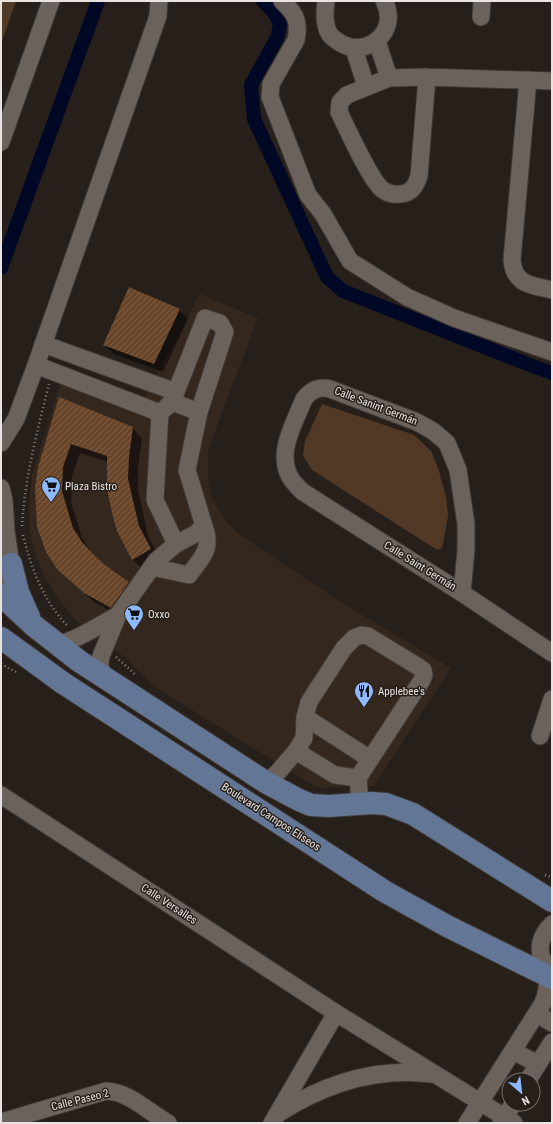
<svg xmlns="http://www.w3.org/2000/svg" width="553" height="1124" viewBox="0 0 553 1124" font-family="'Roboto Condensed',sans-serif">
	<defs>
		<pattern id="building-hatch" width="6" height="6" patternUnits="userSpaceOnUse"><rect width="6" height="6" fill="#694629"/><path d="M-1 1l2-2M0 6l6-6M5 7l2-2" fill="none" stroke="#7e6148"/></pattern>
	</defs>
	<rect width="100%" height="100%" fill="#261f1a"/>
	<!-- built -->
	<polygon fill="#33271e" points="200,294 258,318 214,434 208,453 208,478 212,498 225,520 239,534 349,607 451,668 374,786 317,788 155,687 124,657 75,620 57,597 46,579 36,558 30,534 29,504 32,475 66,366 144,398"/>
	<!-- green -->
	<g fill="#523925">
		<polygon points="1,1 16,1 1,44"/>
		<polygon points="322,404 414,435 431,451 439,471 446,497 448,515 445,533 442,548 437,550 312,470 303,456 305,441"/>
	</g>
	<!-- shadow -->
	<g fill="#0007">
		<polygon points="179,310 188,319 163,372 114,354 104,345"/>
		<polygon points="59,398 132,428 142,438 138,467 138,489 148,536 160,559 142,569 133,560 108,462 80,453 72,476 71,502 82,538 92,553 105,567 129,582 138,592 120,616 94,602 58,569"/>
	</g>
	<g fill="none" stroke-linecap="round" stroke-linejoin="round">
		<!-- canal -->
		<g stroke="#000825" stroke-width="14">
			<polyline points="263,1 276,15 280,25 277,38 251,85 254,119 327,277 343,291 535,367 552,373"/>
			<polyline points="1,268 98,1"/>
		</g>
	</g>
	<!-- building -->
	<g fill="url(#building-hatch)">
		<polygon points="129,287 180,309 154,364 103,345"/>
		<polygon points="59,397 133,427 129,457 128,479 139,526 151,549 132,560 117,531 112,513 107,489 107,456 71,444 63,467 62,491 73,528 82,542 95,556 105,565 129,582 111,608 84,593 57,569 46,552 37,527 35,488 38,467"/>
	</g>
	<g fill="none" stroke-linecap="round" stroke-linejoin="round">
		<!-- minor casing -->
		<g stroke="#3f3935" stroke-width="19">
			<g id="minor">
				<path d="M282 1C295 13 300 21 296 40L271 84 270 97 308 195 323 214 350 261 407 297 454 318 552 352"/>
				<path d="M326 1C325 9 324 17 326 25 327 31 331 37 336 40 364 62 401 32 384 1"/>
				<polyline points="481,17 482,1"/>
				<polyline points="377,41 389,78"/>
				<polyline points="354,49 366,86"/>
				<path d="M427 77 419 176C416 185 412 193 401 194 395 195 389 194 383 190 371 182 347 128 339 112L340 102 347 95 389 78 427 77 552 81"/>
				<path d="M528 80 512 260C514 285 531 285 552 290"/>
				<polyline points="1,142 51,1"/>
				<polyline points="43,344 176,392"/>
				<polyline points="36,365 160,413"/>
				<polyline points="172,402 205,318 220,323 225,332 199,412 187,470 204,526 195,534 176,544"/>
				<polyline points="1,443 16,419 36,365 158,16 159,1"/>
				<polyline points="1,488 4,500 6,531 11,564 1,578"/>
				<path d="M152 567 189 575C202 557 213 549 204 526"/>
				<path d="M462 593 466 550V524L458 470 447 443 433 431 417 422 330 389C319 386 311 390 304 399 295 422 277 451 289 475 292 482 298 487 303 492L462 593 552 653"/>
				<path d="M57 645C79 639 98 626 118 615"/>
				<polyline points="102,675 100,664 101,656 118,615 156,561 176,544 155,500 160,413 172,402 199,412"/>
				<polyline points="305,717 370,759"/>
				<polyline points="540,736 552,699"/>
				<polyline points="296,751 335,775 358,778"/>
				<polyline points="267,783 279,771 296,751 304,738 305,717 309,702 344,648 354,638 361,635 368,636 417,666 423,670 424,675 422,680 358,778 360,803"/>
				<polyline points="1,795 336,1013 514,1123"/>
				<polyline points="537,1014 552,1023"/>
				<polyline points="513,1051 538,1064"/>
				<polyline points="528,1080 552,1042"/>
				<path d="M279 1113C326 1083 377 1067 432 1074"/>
				<path d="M1 1122 106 1091C130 1092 148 1112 168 1123"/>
				<polyline points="272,1123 336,1013"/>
				<path d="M467 1123 543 1003C546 995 548 985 548 976 547 968 543 962 541 955 538 943 544 932 552 924"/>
				<polyline points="501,1123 513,1104"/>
			</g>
		</g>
		<!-- major casing -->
		<g stroke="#3f3935" stroke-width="24">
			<g id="major">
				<polyline points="11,564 18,592 29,617"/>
				<polyline points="1,595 33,625 79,661 267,783 299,800 311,805 329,806 372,803 386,804 413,814 552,901"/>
				<polyline points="1,638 63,683 384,891 447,926 552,978"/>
			</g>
		</g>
		<!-- path -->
		<g stroke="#8d8784" stroke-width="2.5" stroke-dasharray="1 3" stroke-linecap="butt">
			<path d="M22 526C25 477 37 432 49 384"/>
			<path d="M23 535C30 563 39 589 56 612 60 617 63 622 68 626"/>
			<polyline points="116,657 136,675"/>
			<polyline points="1,664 18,673"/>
			<polyline points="545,875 552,877"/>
		</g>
		<!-- minor -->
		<use href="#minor" stroke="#6a625b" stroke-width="17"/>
		<!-- major -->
		<use href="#major" stroke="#647695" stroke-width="22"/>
	</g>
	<!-- icons -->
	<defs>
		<g id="supermarket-pin" transform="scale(1)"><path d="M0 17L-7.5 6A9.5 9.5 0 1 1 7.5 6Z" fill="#8eb9fd" stroke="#261f1a"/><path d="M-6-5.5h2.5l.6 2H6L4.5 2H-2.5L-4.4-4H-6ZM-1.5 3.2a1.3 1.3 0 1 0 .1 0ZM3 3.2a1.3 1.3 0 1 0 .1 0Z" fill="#111"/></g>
		<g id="restaurant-pin" transform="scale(1)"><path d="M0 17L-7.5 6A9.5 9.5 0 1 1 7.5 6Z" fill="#8eb9fd" stroke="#261f1a"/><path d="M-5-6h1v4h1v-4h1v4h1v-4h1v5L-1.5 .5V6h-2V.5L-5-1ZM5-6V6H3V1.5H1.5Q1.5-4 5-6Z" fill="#111"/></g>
	</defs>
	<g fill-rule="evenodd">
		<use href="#supermarket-pin" x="51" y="486"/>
		<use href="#supermarket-pin" x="134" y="614"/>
		<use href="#restaurant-pin" x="364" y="691"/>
	</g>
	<g text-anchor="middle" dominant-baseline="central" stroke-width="3" stroke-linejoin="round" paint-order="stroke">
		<!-- street labels -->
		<g font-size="11" fill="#e9e4e1" stroke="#261f1a">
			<text transform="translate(376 406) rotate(21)">Calle Sanint Germán</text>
			<text transform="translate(420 566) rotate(32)">Calle Saint Germán</text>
			<text transform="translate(271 817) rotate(33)">Boulevard Campos Eliseos</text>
			<text transform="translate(169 904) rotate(33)">Calle Versalles</text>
			<text transform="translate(80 1100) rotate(-14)">Calle Paseo 2</text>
		</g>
		<!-- poi labels -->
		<g font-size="11" fill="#e9e4e1" stroke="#261f1a" text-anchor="start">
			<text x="65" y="486">Plaza Bistro</text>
			<text x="148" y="614">Oxxo</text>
			<text x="378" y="691">Applebee's</text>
		</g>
	</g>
	<!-- border -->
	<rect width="553" height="1124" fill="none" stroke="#e9e4e1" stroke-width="4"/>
	<!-- north arrow -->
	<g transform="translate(521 1092) rotate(152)"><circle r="19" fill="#261f1a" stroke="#746e6a"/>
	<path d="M0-3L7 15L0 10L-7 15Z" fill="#8eb9fd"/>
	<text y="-6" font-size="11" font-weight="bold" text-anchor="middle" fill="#e9e4e1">N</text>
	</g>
</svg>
